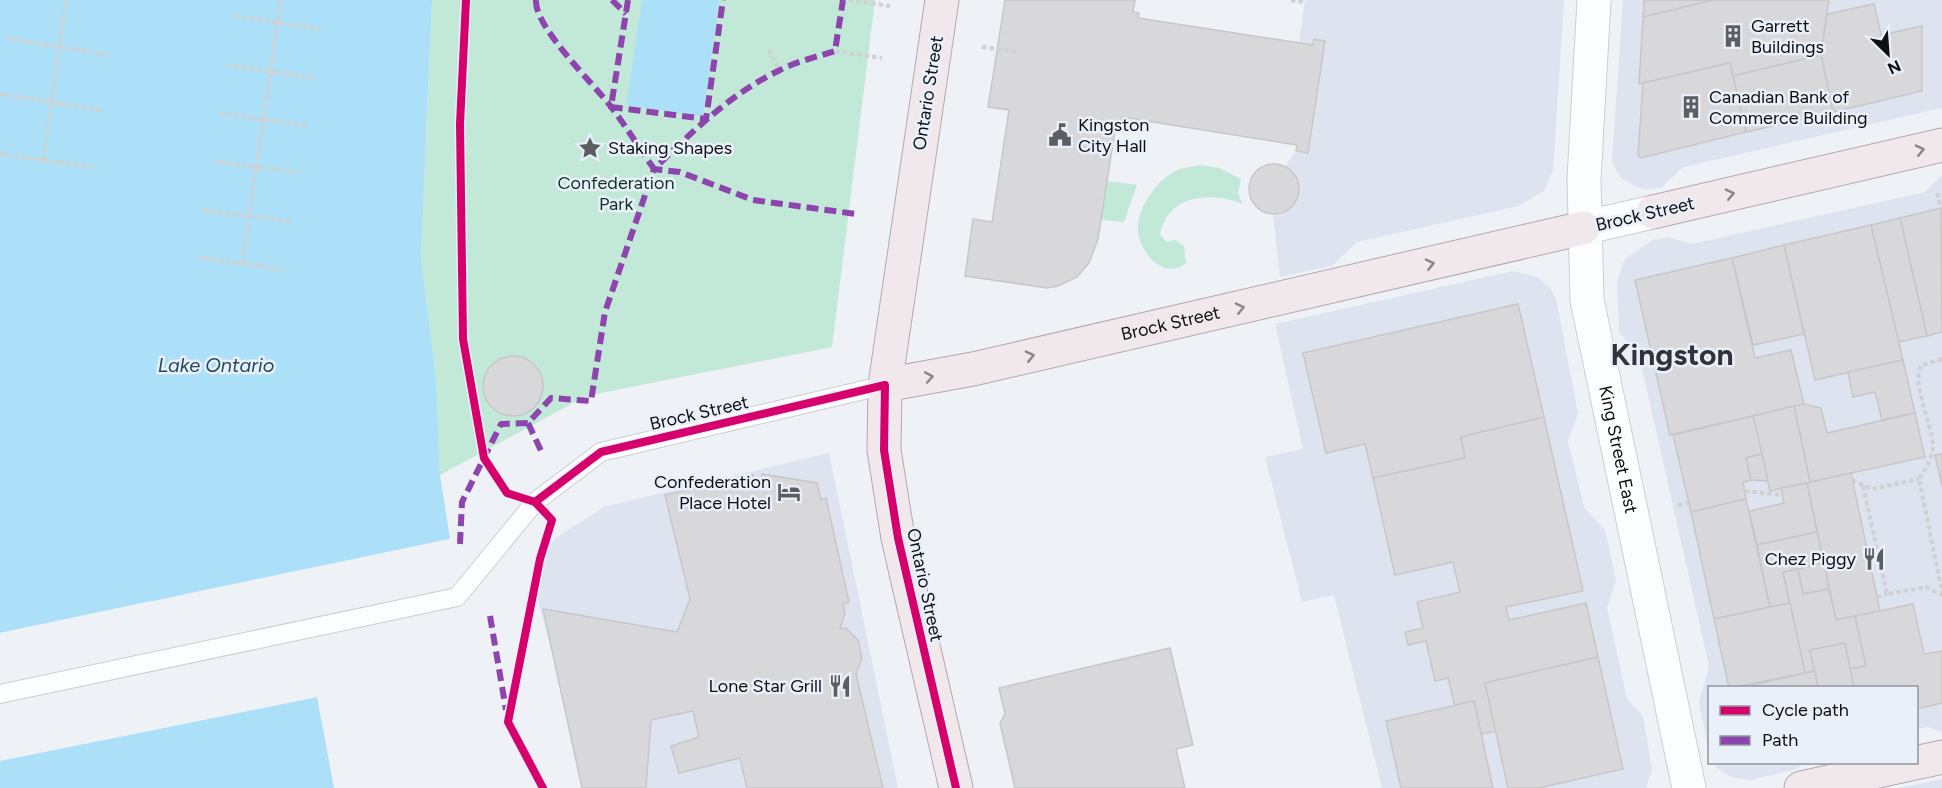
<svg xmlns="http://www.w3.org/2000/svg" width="1942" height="788" viewBox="0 0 1942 788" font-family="Figtree,sans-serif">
	<rect width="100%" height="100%" fill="#eef1f6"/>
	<!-- built -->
	<g fill="#dde3ef">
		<polygon points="1305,0 1564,0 1553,171 1544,191 1518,206 1357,242 1332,266 1280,277 1273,215 1285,212 1294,205 1299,195 1299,183 1295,173 1285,166 1296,151 1308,153 1325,41 1314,39 1313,45 1299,43"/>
		<polygon points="1623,0 1942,0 1942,108 1683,167 1662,187 1649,190 1638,188 1621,178 1612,162"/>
		<polygon points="1942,175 1942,732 1928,727 1917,729 1916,688 1710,688 1709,752 1699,703 1709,666 1639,355 1619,332 1617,283 1624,260 1653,240 1668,237 1692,244 1925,192"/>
		<polygon points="1513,271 1537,277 1551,289 1556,299 1578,413 1568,441 1584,507 1605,530 1616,580 1607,608 1627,699 1643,716 1652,769 1646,788 1382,788 1334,595 1302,602 1265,457 1303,449 1275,324"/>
		<polygon points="829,453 898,788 592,788 573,731 533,582 554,539 604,507"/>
		<polygon points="1714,763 1804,763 1797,769 1750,780 1731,777 1722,772"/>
		<polygon points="1942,779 1942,788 1900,788"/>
	</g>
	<!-- green -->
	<g fill="#c2e8d8">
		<polygon points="432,0 875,0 832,347 586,396 440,475 436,378 421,257"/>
		<path d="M1200 165 1219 168 1241 179 1238 193 1243 204C1212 191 1167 194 1160 235L1167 242 1175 240 1184 246 1186 263C1163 282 1137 250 1138 227 1139 205 1158 179 1177 170 1183 167 1193 167 1200 165Z"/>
		<polygon points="1107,181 1137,185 1124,222 1101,220"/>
	</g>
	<!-- water -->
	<g fill="#ace0f9">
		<polygon points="0,0 432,0 421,257 436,378 440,475 450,539 0,633"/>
		<polygon points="642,0 719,0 703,116 626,105"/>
		<polygon points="317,697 334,788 0,788 0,761"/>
	</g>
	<!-- pier -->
	<g fill="#eef1f6">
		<polygon points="450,539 447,543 187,597 186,594"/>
		<polygon points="151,601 152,604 0,636 0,633"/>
		<polygon points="317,694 317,697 99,741 98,738"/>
	</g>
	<!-- building -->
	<g fill="#d8d7d9" stroke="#c8c7c8" stroke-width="1.5">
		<polygon points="1005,0 1135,0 1133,12 1139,13 1138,18 1313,45 1314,39 1325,41 1308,153 1296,151 1297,145 1122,117 1121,125 1116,124 1098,239 1089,263 1077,277 1058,286 1047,288 965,276 973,219 992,222 1009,110 988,107"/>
		<polygon points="1644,0 1713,0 1643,17"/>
		<polygon points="1713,0 1829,0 1821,55 1733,76 1730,63 1639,84 1643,17"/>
		<polygon points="1874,4 1881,35 1922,26 1922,91 1833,112 1821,55 1827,14"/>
		<polygon points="1821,55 1833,112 1746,132 1733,76"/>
		<polygon points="1730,63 1746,132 1641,158 1638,155 1643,83"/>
		<circle cx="1274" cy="189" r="25"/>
		<polygon points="1941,208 1942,332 1927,336 1900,218"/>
		<polygon points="1900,218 1927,336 1898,342 1871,225"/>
		<polygon points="1871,225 1903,360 1815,380 1784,245"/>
		<polygon points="1784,245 1804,334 1753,345 1732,258"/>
		<polygon points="1732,258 1755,358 1791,350 1804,404 1670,435 1635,280"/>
		<polygon points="1518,304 1544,417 1461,437 1465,458 1373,478 1365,444 1326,453 1303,353"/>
		<circle cx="513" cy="386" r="30"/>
		<polygon points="1903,360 1915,413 1882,420 1875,392 1853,397 1848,372"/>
		<polygon points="1804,404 1821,408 1827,433 1915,413 1925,457 1810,482 1794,406"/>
		<polygon points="1794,406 1810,482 1770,491 1753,416"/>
		<polygon points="1753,416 1762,454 1746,458 1751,480 1743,482 1746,499 1691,512 1673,435"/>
		<polygon points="1544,417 1583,591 1506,607 1509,620 1586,603 1598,657 1485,683 1496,731 1481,734 1474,701 1455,706 1448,678 1435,681 1426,641 1408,645 1405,632 1423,628 1417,602 1460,592 1453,562 1395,575 1373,478 1465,458 1461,437"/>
		<polygon points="1762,454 1768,481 1751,480 1746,458"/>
		<polygon points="1942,454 1942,486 1935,455"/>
		<polygon points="1851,473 1880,611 1836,620 1807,483"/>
		<polygon points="762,474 817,483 821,500 826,498 849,602 843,604 845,613 840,629 846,628 858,640 862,659 856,674 883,788 747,788 740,758 679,773 671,746 699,737 693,711 651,720 646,788 582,788 543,609 677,632 690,599 665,495 753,475 751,484 760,485"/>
		<polygon points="1807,483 1817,532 1757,545 1749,511 1784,503 1781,488"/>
		<polygon points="1746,499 1770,607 1714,619 1691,512"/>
		<polygon points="1817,532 1824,563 1783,572 1790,603 1770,607 1757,545"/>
		<polygon points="1824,563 1829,589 1803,594 1798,569"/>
		<polygon points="1798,569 1803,594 1829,589 1836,620 1855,616 1866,666 1850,669 1845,643 1810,650 1815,671 1805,673 1783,572"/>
		<polygon points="1790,603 1805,673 1729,688 1714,619"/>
		<polygon points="1913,604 1924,654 1942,651 1942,703 1916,709 1916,688 1854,688 1850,669 1866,666 1855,616"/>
		<polygon points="1845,643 1854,688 1818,688 1810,650"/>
		<polygon points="1170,648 1193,745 1176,749 1185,788 1015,788 1000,723 1005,714 999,688"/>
		<polygon points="1598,657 1623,769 1539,788 1508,788 1485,683"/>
		<polygon points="1815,671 1818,688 1740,688 1805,673"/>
		<polygon points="1474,701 1493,788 1401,788 1386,721"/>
	</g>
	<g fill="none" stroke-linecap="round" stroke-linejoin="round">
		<!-- lane casing -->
		<g stroke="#ccced2" stroke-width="20">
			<polyline id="lane" points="0,694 457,597 535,502 601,452 885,385"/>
		</g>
		<!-- secondary casing -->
		<g stroke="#ccced2" stroke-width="35">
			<g id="secondary">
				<path id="s1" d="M1594 0 1584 179 1587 300 1689 788"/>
				<polyline points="1583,228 1653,212"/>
			</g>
		</g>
		<!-- primary casing -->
		<g stroke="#b5a7ae" stroke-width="35">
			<g id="primary">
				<polyline points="942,0 885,385 884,450 898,538 956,788"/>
				<polyline points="1653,212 1942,145"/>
				<path id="s2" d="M885 385 973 369 1583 228"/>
				<polyline points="1801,788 1942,757"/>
			</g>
		</g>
		<!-- path -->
		<g stroke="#cfd1d2" stroke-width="4" stroke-dasharray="4.5 3" stroke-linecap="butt">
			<polyline points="849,0 890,6"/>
			<polyline points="1291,0 1304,2"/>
			<polyline points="235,16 322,29"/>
			<polyline points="7,38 109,55"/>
			<polyline points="982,47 1019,52"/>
			<polyline points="769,50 779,70"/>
			<polyline points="835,51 882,58"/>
			<polyline points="227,65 314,78"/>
			<polyline points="0,94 102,110"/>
			<polyline points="220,113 307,126"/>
			<polyline points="0,154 93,167"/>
			<polyline points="43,161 66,0"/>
			<polyline points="213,161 300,173"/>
			<polyline points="1937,193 1941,208"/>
			<polyline points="204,210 293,222"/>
			<polyline points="197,257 286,270"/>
			<polyline points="242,264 281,0"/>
			<path d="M1942 359 1922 365C1910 379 1932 426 1933 444 1933 458 1926 468 1919 479L1942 592"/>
			<polyline points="1852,480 1872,489 1919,479"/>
			<polyline points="1863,486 1887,594 1926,587 1942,595"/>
			<polyline points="1745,491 1782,495"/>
			<polyline points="1678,505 1688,503"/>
			<polyline points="1877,597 1887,594"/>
			<polyline points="508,722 540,559"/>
		</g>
		<!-- lane -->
		<use href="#lane" stroke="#fcfdfe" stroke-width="18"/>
		<!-- secondary -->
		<use href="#secondary" stroke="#fcfdfe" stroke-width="33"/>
		<!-- primary -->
		<use href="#primary" stroke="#f1e8ec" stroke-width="33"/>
		<!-- quiet -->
		<g stroke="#8e44ad" stroke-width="6" stroke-dasharray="12 6" stroke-linecap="butt">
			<path d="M536 0C534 27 595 85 612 108 627 128 640 149 654 169 692 132 729 95 778 71 795 62 816 57 835 51L843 0"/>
			<polyline points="612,0 626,14"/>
			<polyline points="628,0 611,107 706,119 723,0"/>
			<polyline points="528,423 543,455"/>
			<polyline points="460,544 462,502 501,424 528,423 551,398 591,401 605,312 654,169 680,172 753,200 856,214"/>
			<polyline points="490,616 506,710"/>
		</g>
		<!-- cycleway casing -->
		<g stroke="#eaf0fa" stroke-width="11">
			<g id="cycleway">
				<polyline points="466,0 460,124 463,339 484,458 507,493 535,502 552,520 540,559 508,722 543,788"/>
				<polyline points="535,502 601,452 885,385 884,450 898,538 956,788"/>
			</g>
		</g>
		<!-- cycleway -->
		<use href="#cycleway" stroke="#d6006c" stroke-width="8"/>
	</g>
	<!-- one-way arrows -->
	<defs><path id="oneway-chevron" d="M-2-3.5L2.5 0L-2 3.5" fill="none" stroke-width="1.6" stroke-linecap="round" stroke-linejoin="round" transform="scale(1.5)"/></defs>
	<g stroke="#8a868a">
		<use href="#oneway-chevron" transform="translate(1920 150) rotate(-13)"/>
		<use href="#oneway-chevron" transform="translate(1730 194) rotate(-13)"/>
		<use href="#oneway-chevron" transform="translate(1430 264) rotate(-13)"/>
		<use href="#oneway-chevron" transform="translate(1240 308) rotate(-13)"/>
		<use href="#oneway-chevron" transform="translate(1030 356) rotate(-13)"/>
		<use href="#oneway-chevron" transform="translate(929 377) rotate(-10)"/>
	</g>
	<!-- icons -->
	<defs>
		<g id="building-bare" transform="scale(1.8)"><path d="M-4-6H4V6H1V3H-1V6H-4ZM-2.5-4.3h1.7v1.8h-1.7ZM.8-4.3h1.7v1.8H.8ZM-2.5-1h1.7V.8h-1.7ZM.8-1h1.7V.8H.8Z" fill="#5c5e62" stroke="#eaf0fa" stroke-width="2.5" paint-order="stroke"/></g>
		<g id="civic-bare" transform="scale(1.8)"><path d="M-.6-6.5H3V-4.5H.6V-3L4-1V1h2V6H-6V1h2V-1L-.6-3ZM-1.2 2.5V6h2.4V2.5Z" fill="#5c5e62" stroke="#eaf0fa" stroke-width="2.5" paint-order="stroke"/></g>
		<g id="sight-bare" transform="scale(1.8)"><path d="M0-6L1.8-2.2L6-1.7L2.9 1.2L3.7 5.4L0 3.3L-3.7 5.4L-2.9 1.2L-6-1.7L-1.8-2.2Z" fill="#5c5e62" stroke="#eaf0fa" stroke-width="2.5" paint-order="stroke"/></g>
		<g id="hotel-bare" transform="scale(1.8)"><path d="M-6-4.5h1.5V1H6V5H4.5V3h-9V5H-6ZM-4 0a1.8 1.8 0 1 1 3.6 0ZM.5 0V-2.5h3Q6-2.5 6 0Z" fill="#5c5e62" stroke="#eaf0fa" stroke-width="2.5" paint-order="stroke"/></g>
		<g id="restaurant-bare" transform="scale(1.8)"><path d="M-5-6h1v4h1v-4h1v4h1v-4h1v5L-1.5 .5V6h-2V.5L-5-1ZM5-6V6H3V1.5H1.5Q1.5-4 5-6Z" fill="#5c5e62" stroke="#eaf0fa" stroke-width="2.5" paint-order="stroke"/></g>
	</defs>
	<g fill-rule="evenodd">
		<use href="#building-bare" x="1733" y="36"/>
		<use href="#building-bare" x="1691" y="107"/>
		<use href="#civic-bare" x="1060" y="135"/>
		<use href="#sight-bare" x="590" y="148"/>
		<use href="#hotel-bare" x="789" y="492"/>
		<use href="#restaurant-bare" x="1874" y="559"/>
		<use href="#restaurant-bare" x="840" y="686"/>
	</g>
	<g text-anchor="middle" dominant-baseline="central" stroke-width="5" stroke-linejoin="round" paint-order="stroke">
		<!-- poi labels -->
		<g font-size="18" fill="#0d0f12" stroke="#eaf0fa" text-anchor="start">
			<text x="1751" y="26">Garrett<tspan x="1751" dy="21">Buildings</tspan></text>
			<text x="1709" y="97">Canadian Bank of<tspan x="1709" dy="21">Commerce Building</tspan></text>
			<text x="1078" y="125">Kingston<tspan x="1078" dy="21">City Hall</tspan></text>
			<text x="608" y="148">Staking Shapes</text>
			<text x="771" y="482" text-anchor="end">Confederation<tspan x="771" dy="21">Place Hotel</tspan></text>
			<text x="1856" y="559" text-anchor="end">Chez Piggy</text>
			<text x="822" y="686" text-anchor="end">Lone Star Grill</text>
		</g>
		<!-- street labels -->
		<g font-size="18" fill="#0d0f12" stroke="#eaf0fa">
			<text transform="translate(928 93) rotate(-81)">Ontario Street</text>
			<text transform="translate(1645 214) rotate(-13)">Brock Street</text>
			<text stroke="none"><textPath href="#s2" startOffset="292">Brock Street</textPath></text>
			<text transform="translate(699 413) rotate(-13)">Brock Street</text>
			<text stroke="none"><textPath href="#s1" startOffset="453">King Street East</textPath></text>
			<text transform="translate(925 585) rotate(78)">Ontario Street</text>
		</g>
		<!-- park labels -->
		<g font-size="18" fill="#0a3323" stroke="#eaf0fa">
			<text x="616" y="183">Confederation<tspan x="616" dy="21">Park</tspan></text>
		</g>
		<!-- water labels -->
		<g font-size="20" font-style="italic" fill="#224b5d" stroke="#eaf0fa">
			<text x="216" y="365">Lake Ontario</text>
		</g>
		<!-- town labels -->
		<g font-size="30" font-weight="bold" fill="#2f333b" stroke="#eaf0fa">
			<text x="1672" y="354">Kingston</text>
		</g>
	</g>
	<!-- legend -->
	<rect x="1708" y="686" width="210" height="78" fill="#eaf0fa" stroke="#92969d" stroke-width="1.5"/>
	<rect x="1720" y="706" width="30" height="9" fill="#d6006c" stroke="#92969d" stroke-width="1.5"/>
	<text x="1762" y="716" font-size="18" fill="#0d0f12">Cycle path</text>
	<rect x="1720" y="736" width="30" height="9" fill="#8e44ad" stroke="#92969d" stroke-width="1.5"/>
	<text x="1762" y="746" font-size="18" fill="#0d0f12">Path</text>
	<!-- north arrow -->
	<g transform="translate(1888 54) rotate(155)" stroke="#eaf0fa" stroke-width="4.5" paint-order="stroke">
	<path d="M0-4.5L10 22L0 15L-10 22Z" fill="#0d0f12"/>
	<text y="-9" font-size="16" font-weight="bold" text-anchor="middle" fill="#0d0f12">N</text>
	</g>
</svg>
